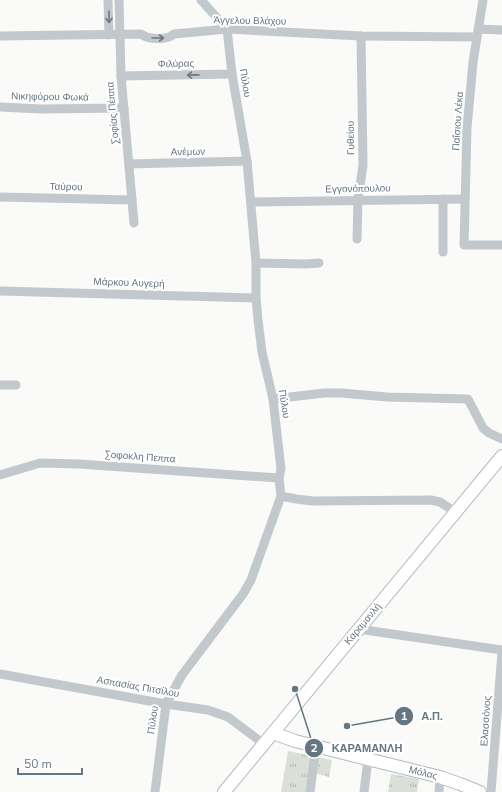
<svg xmlns="http://www.w3.org/2000/svg" width="502" height="792" viewBox="0 0 502 792" font-family="'Nunito Sans',sans-serif">
	<defs>
		<pattern id="grass-tufts" width="24" height="20" patternUnits="userSpaceOnUse"><rect width="24" height="20" fill="#dadfd7"/><path d="M3 7l-1-3M5 7V3M7 7l1-3M15 17l-1-3M17 17v-4M19 17l1-3" fill="none" stroke="#b4b9b4"/></pattern>
	</defs>
	<rect width="100%" height="100%" fill="#fafaf8"/>
	<!-- grass -->
	<g fill="url(#grass-tufts)">
		<polygon points="288,751 312,756 307,792 281,792"/>
		<polygon points="317,757 332,760 329,777 315,773"/>
		<polygon points="391,774 419,779 417,792 388,792"/>
	</g>
	<g fill="none" stroke-linecap="round" stroke-linejoin="round">
		<!-- secondary casing -->
		<g stroke="#b3babf" stroke-width="14">
			<g id="secondary">
				<polyline points="273,733 295,741 440,777 460,784 480,792"/>
				<polyline points="224,792 502,456"/>
			</g>
		</g>
		<!-- street -->
		<g stroke="#c3c8cc" stroke-width="9">
			<polyline points="108,0 109,35"/>
			<polyline points="119,0 121,76 134,223"/>
			<polyline points="483,0 473,62 467,128 464,245 502,245"/>
			<polyline points="478,29 502,30"/>
			<path d="M0 36 141 34C148 40 168 40 174 34L227 29 361 36 477 37"/>
			<polyline points="121,76 232,74"/>
			<polyline points="0,107 42,109 124,108"/>
			<polyline points="129,164 247,161"/>
			<polyline points="0,197 132,200"/>
			<polyline points="251,202 465,199"/>
			<polyline points="357,239 358,200 363,165 361,36"/>
			<polyline points="443,252 443,199"/>
			<polyline points="256,263 306,264 319,263"/>
			<polyline points="0,291 256,298"/>
			<polyline points="0,385 16,385"/>
			<polyline points="273,399 324,393 341,393 387,397 468,399 483,428 489,433 502,439"/>
			<polyline points="0,475 40,463 79,464 279,478"/>
			<polyline points="281,496 296,499 313,501 431,500 440,502 455,512"/>
			<polyline points="358,629 502,650"/>
			<polyline points="0,674 166,704 208,710 228,717 264,744"/>
			<polyline points="155,792 166,704 182,675 243,594 251,580 281,496 279,478 281,469 273,399 262,352 258,320 256,298 256,263 247,161 232,74 227,29 201,0"/>
			<polyline points="310,792 316,746"/>
			<polyline points="364,792 368,759"/>
			<polyline points="439,792 440,777"/>
			<polyline points="491,792 502,652"/>
		</g>
		<!-- secondary -->
		<use href="#secondary" stroke="#fff" stroke-width="12"/>
	</g>
	<!-- one-way arrows -->
	<defs><path id="oneway-shaft" d="M-6 0H5M1.5-3L5.5 0L1.5 3" fill="none" stroke-width="1.6" stroke-linecap="round" stroke-linejoin="round"/></defs>
	<g stroke="#6a7a87">
		<use href="#oneway-shaft" transform="translate(109 17) rotate(89)"/>
		<use href="#oneway-shaft" transform="translate(158 38)"/>
		<use href="#oneway-shaft" transform="translate(193 75) rotate(179)"/>
	</g>
	<g text-anchor="middle" dominant-baseline="central" stroke-width="4" stroke-linejoin="round" paint-order="stroke">
		<!-- street labels -->
		<g font-size="10" fill="#657683" stroke="#fff">
			<text transform="translate(250 21) rotate(1)">Άγγελου Βλάχου</text>
			<text transform="translate(176 64) rotate(-1)">Φιλύρας</text>
			<text transform="translate(245 83) rotate(81)">Πύλου</text>
			<text transform="translate(50 97) rotate(1)">Νικηφόρου Φωκά</text>
			<text transform="translate(113 113) rotate(-95)">Σοφίας Πέππα</text>
			<text transform="translate(458 121) rotate(-86)">Παΐσιου Λέκα</text>
			<text transform="translate(351 138) rotate(-91)">Γυθείου</text>
			<text transform="translate(188 152) rotate(-1)">Ανέμων</text>
			<text transform="translate(66 187) rotate(1)">Ταύρου</text>
			<text transform="translate(358 189) rotate(-1)">Εγγονόπουλου</text>
			<text transform="translate(129 283) rotate(2)">Μάρκου Αυγερή</text>
			<text transform="translate(284 404) rotate(81)">Πύλου</text>
			<text transform="translate(140 457) rotate(4)">Σοφοκλη Πεππα</text>
			<text transform="translate(363 624) rotate(-50)">Καραμανλή</text>
			<text transform="translate(138 687) rotate(10)">Ασπασίας Πιτσίλου</text>
			<text transform="translate(153 720) rotate(-82)">Πύλου</text>
			<text transform="translate(486 721) rotate(-86)">Ελασσόνος</text>
			<text transform="translate(423 773) rotate(14)">Μόλας</text>
		</g>
	</g>
	<!-- callouts -->
	<path fill="none" stroke="#657683" stroke-width="1.5" d="M347 726L404 716M295 689L314 748"/>
	<g fill="#657683" stroke="#fff" stroke-width="1.5">
		<circle cx="347" cy="726" r="4"/>
		<circle cx="295" cy="689" r="4"/>
		<circle cx="404" cy="716" r="10"/>
		<circle cx="314" cy="748" r="10"/>
	</g>
	<g font-size="12" text-anchor="middle" font-weight="bold" fill="#fff">
		<text x="404" y="720">1</text>
		<text x="314" y="752">2</text>
	</g>
	<g font-size="11" text-anchor="middle" font-weight="bold" fill="#657683" stroke="#fff" stroke-width="4" stroke-linejoin="round" paint-order="stroke">
		<text x="432" y="720">Α.Π.</text>
		<text x="367" y="752">ΚΑΡΑΜΑΝΛΗ</text>
	</g>
	<!-- scale -->
	<path d="M18 768v6h64v-6" fill="none" stroke="#657683" stroke-width="2"/>
	<text x="24" y="768" font-size="12" fill="#657683" stroke="#ffffff" stroke-width="3" paint-order="stroke">50 m</text>
</svg>
